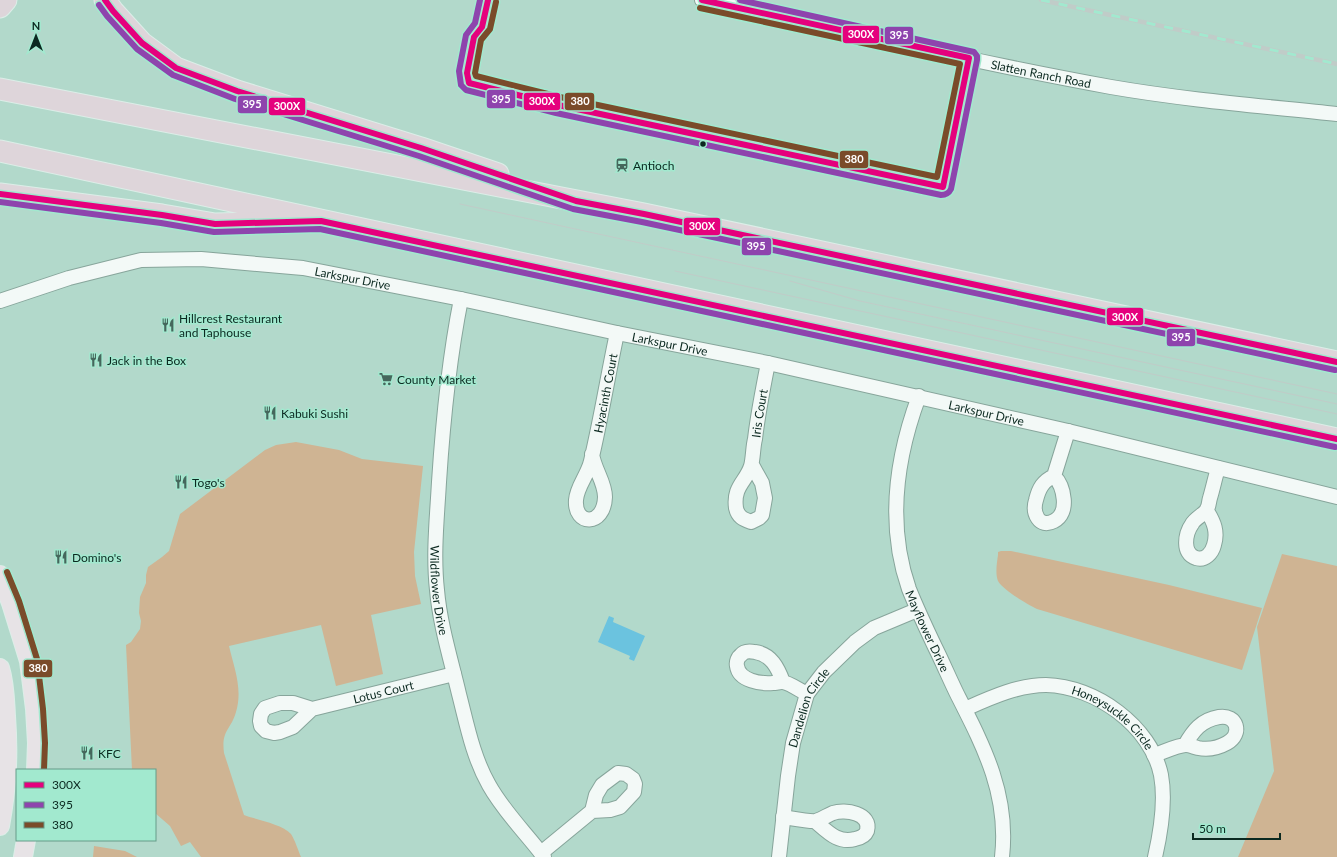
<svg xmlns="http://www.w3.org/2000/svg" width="1337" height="857" viewBox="0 0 1337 857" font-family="Lato,sans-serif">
	<rect width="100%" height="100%" fill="#b2d9cb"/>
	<!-- green -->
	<g fill="#cfb493">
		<path d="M296 442 339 450 362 459 423 466 414 552 415 576 421 604 371 615 383 674 336 686 321 625 229 646C234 668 243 689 236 712 231 730 221 730 224 753L244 815C257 820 282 824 291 834 295 840 298 850 301 857H201L190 842 181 846 170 826 155 813V770H132L126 645 131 642 140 629 141 621 139 613 140 597 146 583V575L148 567 162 557 169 551 180 514 265 450 276 445Z"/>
		<path d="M1001 551H1011L1169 585 1262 608 1242 670 1037 609C1027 604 1003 590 998 581 995 574 997 562 998 555V552Z"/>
		<polygon points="1282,554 1337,566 1337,857 1238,857 1274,771 1257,627"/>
		<polygon points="94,846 125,851 137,857 93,857"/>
	</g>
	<!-- water -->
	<polygon fill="#6bc3df" points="609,616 614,618 613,622 645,636 634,661 629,659 630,656 598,642"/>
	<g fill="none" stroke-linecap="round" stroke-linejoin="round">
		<!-- minor casing -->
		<g stroke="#87a59b" stroke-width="16">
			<g id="minor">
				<path id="s1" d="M702 0C838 30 974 62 1111 87 1186 100 1262 106 1337 114"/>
				<path id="s2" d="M461 299C449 359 443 420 439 482 437 518 433 554 437 590 440 625 451 660 459 694 467 725 473 757 489 785 504 812 526 833 544 857"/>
				<path id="s3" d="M0 301 69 278 141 260 201 259 303 268 461 299 617 333 768 363 1068 431 1337 497"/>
				<path id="s4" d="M919 396C896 458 887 526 909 589 917 609 926 628 935 647 943 663 950 680 958 696 985 749 1009 796 1002 857"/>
				<path id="s5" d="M592 454C594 469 605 482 605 497 604 527 574 526 576 500 577 486 588 475 591 461 601 419 608 375 617 333"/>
				<path id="s6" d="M752 465 762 483 765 498 762 515 759 518 751 522C743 519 738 517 736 508 733 486 746 482 751 466 753 460 753 446 755 439 758 413 763 388 768 363"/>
				<path d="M1054 476C1064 486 1070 513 1054 521 1039 529 1032 513 1036 500 1039 488 1043 481 1054 476L1068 431"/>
				<path d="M1207 511C1214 522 1218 532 1214 545 1212 553 1205 561 1196 558 1182 554 1185 534 1192 524 1195 518 1205 514 1207 509 1209 506 1209 501 1210 498 1213 488 1215 478 1218 468"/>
				<path d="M783 682C778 668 771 654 755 652 750 651 744 651 741 655 738 657 736 662 737 666 739 681 761 684 773 683 776 683 779 682 782 682 788 682 801 691 807 694"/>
				<path id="s7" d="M312 709 293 703H280L265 708 261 714 260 721 261 726 266 731 274 733 280 732 293 727 312 709 454 674"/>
				<path id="s8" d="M965 709C990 698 1018 685 1046 685 1095 686 1151 726 1161 775 1166 802 1161 831 1155 857"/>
				<path d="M1154 755C1161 753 1178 745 1186 745 1189 745 1194 747 1198 748 1208 750 1218 748 1227 743 1243 734 1237 714 1219 717 1201 720 1193 731 1185 745"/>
				<path d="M783 817C790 818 810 822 816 821 822 819 828 815 833 813 845 809 872 813 867 831 865 836 860 838 855 839 838 844 827 831 815 821"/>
				<polyline points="541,853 592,811 596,795 602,785 618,773 626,774 633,779 635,784 634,792 620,807 610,810 592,811"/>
				<path id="s9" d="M779 857 788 776 793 743 807 694 824 672 855 642 874 628 917 610"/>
			</g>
		</g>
		<!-- major casing -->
		<g stroke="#dceee8" stroke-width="20">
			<g id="major">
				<polyline points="0,575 11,603 29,661 35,709 37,743 36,770"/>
				<path d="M0 668C5 684 5 699 6 716 9 756 7 787 0 826"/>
				<polyline points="23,857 26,840"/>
			</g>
		</g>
		<!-- highway casing -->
		<g stroke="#dceee8" stroke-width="23">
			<g id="highway">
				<polyline points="105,0 113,11 142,43 176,68 237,91 421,148 498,174"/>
				<polyline points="0,7 6,0"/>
				<polyline points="0,89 644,214 1337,362"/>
				<polyline points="0,151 1337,439"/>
				<polyline points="0,194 162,215 215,224 289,222"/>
			</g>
		</g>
		<!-- minor -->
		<use href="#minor" stroke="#f3f9f7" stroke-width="14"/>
		<!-- major -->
		<use href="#major" stroke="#e7e3e6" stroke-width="18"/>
		<!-- highway -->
		<use href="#highway" stroke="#ded5da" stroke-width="21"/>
		<!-- tram -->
		<g stroke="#c0ccc8" stroke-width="1">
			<polyline points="460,204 1337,394"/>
			<polyline points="675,271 1337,414"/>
			<polyline points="790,281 860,301 1337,404"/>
		</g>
		<!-- rail casing -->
		<g stroke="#c0ccc8" stroke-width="4.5">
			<polyline id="rail" points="1041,0 1337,64"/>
		</g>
		<!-- rail -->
		<use href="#rail" stroke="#a2e9cf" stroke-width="3" stroke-dasharray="9" stroke-linecap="butt"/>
		<!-- bus-1 casing -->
		<g stroke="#a2e9cf" stroke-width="9">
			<g id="bus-1">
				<polyline points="105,0 113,11 142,43 176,68 237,91 421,148 576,201 644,214 1337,362"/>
				<polyline points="488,0 482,27 474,37 467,73 469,83 558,105 943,187 969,58 702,0"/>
				<polyline points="0,194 162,215 215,224 321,221 1337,439"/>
			</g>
		</g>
		<!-- bus-2 casing -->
		<g stroke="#a2e9cf" stroke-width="9">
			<g id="bus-2">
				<path d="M480 0 475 23 466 35 459 71 461 85 466 90 556 113 941 195C946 195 949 193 951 189L977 60V56L974 52 740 0"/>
				<polyline points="99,5 107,16 137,49 173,75 235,99 419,156 573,209 642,222 1335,370"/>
				<polyline points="0,202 161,223 214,232 320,229 1335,447"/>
			</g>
		</g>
		<!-- bus-3 casing -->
		<g stroke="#a2e9cf" stroke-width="9">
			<g id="bus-3">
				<polyline points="496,2 490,29 481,40 475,73 476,76 560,97 937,177 960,64 700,8"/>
				<polyline points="7,572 19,601 37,659 43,709 45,743 44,770"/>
			</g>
		</g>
		<!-- bus-1 -->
		<use href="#bus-1" stroke="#e5007d" stroke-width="6"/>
		<!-- bus-2 -->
		<use href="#bus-2" stroke="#8e44ad" stroke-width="6"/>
		<!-- bus-3 -->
		<use href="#bus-3" stroke="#7a4b2a" stroke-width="6"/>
	</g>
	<!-- icons -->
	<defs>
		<g id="station-bare" transform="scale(1.08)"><path d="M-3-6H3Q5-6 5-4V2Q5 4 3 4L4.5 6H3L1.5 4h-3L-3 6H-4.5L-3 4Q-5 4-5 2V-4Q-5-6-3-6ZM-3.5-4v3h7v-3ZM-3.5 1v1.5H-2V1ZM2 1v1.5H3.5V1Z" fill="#45675c" stroke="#a2e9cf" stroke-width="2.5" paint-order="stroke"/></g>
		<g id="restaurant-bare" transform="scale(1.08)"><path d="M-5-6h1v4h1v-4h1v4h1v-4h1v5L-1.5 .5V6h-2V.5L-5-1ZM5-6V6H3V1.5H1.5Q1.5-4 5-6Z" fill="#45675c" stroke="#a2e9cf" stroke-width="2.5" paint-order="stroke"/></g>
		<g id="supermarket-bare" transform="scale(1.08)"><path d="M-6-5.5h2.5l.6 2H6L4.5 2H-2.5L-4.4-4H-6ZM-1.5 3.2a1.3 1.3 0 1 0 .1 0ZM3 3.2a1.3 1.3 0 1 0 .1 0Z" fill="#45675c" stroke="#a2e9cf" stroke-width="2.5" paint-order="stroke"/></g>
	</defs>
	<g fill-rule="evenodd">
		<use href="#station-bare" x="622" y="165"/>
		<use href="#restaurant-bare" x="168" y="325"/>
		<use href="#restaurant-bare" x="96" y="360"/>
		<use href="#supermarket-bare" x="386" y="379"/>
		<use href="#restaurant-bare" x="270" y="413"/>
		<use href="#restaurant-bare" x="181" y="482"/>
		<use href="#restaurant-bare" x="61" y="557"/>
		<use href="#restaurant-bare" x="87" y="753"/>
	</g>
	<!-- markers -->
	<circle fill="#0b2920" stroke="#a2e9cf" stroke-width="1.5" cx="703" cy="144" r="3.5"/>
	<g text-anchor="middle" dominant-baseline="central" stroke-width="3" stroke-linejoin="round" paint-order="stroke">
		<!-- street labels -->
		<g font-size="12" fill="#0b2920" stroke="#a2e9cf">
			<text stroke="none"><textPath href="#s1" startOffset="347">Slatten Ranch Road</textPath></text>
			<text stroke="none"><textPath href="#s3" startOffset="360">Larkspur Drive</textPath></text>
			<text stroke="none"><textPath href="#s3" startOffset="684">Larkspur Drive</textPath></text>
			<text stroke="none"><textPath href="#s5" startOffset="213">Hyacinth Court</textPath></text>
			<text stroke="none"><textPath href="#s3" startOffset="1008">Larkspur Drive</textPath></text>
			<text stroke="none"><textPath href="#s6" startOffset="187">Iris Court</textPath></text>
			<text stroke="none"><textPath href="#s2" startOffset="293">Wildflower Drive</textPath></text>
			<text stroke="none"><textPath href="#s4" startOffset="243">Mayflower Drive</textPath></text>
			<text stroke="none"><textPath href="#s7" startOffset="203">Lotus Court</textPath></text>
			<text stroke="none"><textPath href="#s9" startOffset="154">Dandelion Circle</textPath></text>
			<text stroke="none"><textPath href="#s8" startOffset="162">Honeysuckle Circle</textPath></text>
		</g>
		<!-- poi labels -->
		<g font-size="12" fill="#0b2920" stroke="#a2e9cf" text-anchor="start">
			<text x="633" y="165">Antioch</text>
			<text x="179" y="318">Hillcrest Restaurant<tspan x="179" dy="14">and Taphouse</tspan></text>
			<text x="107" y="360">Jack in the Box</text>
			<text x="397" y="379">County Market</text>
			<text x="281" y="413">Kabuki Sushi</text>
			<text x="192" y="482">Togo's</text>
			<text x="72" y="557">Domino's</text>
			<text x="98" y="753">KFC</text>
		</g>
	</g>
	<g stroke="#a2e9cf" stroke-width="1.5">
		<rect x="842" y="25" width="38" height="19" rx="4" fill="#e5007d"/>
		<rect x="884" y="26" width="30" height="19" rx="4" fill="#8e44ad"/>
		<rect x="486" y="89" width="30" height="20" rx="4" fill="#8e44ad"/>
		<rect x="523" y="92" width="38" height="19" rx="4" fill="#e5007d"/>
		<rect x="564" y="92" width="31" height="19" rx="4" fill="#7a4b2a"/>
		<rect x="237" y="95" width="31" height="19" rx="4" fill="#8e44ad"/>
		<rect x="268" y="97" width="38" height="19" rx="4" fill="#e5007d"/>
		<rect x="839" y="150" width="30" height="19" rx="4" fill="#7a4b2a"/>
		<rect x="683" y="217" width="38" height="19" rx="4" fill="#e5007d"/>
		<rect x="741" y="237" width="31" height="19" rx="4" fill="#8e44ad"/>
		<rect x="1106" y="307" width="38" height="19" rx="4" fill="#e5007d"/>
		<rect x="1166" y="328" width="30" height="19" rx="4" fill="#8e44ad"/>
		<rect x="23" y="659" width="30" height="19" rx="4" fill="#7a4b2a"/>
	</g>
	<g font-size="11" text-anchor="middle" font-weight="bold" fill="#fff">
		<text x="861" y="38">300X</text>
		<text x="899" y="39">395</text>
		<text x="501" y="103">395</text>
		<text x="542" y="105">300X</text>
		<text x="580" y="105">380</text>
		<text x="252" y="108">395</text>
		<text x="287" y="110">300X</text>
		<text x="854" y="163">380</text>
		<text x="702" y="230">300X</text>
		<text x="756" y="250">395</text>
		<text x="1125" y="321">300X</text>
		<text x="1181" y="341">395</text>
		<text x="38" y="672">380</text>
	</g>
	<!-- legend -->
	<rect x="16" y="769" width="140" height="72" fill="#a2e9cf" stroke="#669c89"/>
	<rect x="24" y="782" width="20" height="6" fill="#e5007d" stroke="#669c89"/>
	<text x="52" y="789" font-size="12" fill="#0b2920">300X</text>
	<rect x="24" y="802" width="20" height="6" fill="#8e44ad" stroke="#669c89"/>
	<text x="52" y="809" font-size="12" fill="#0b2920">395</text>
	<rect x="24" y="822" width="20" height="6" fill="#7a4b2a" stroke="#669c89"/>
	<text x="52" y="829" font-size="12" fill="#0b2920">380</text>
	<!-- north arrow -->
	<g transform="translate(36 36)" stroke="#a2e9cf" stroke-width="3" paint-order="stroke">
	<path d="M0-3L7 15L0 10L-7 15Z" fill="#0b2920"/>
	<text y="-6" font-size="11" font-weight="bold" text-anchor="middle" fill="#0b2920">N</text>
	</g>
	<!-- scale -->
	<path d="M1193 833v6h87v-6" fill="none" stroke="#0b2920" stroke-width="2"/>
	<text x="1199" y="833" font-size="12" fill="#0b2920" stroke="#a2e9cf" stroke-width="3" paint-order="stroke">50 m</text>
</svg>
